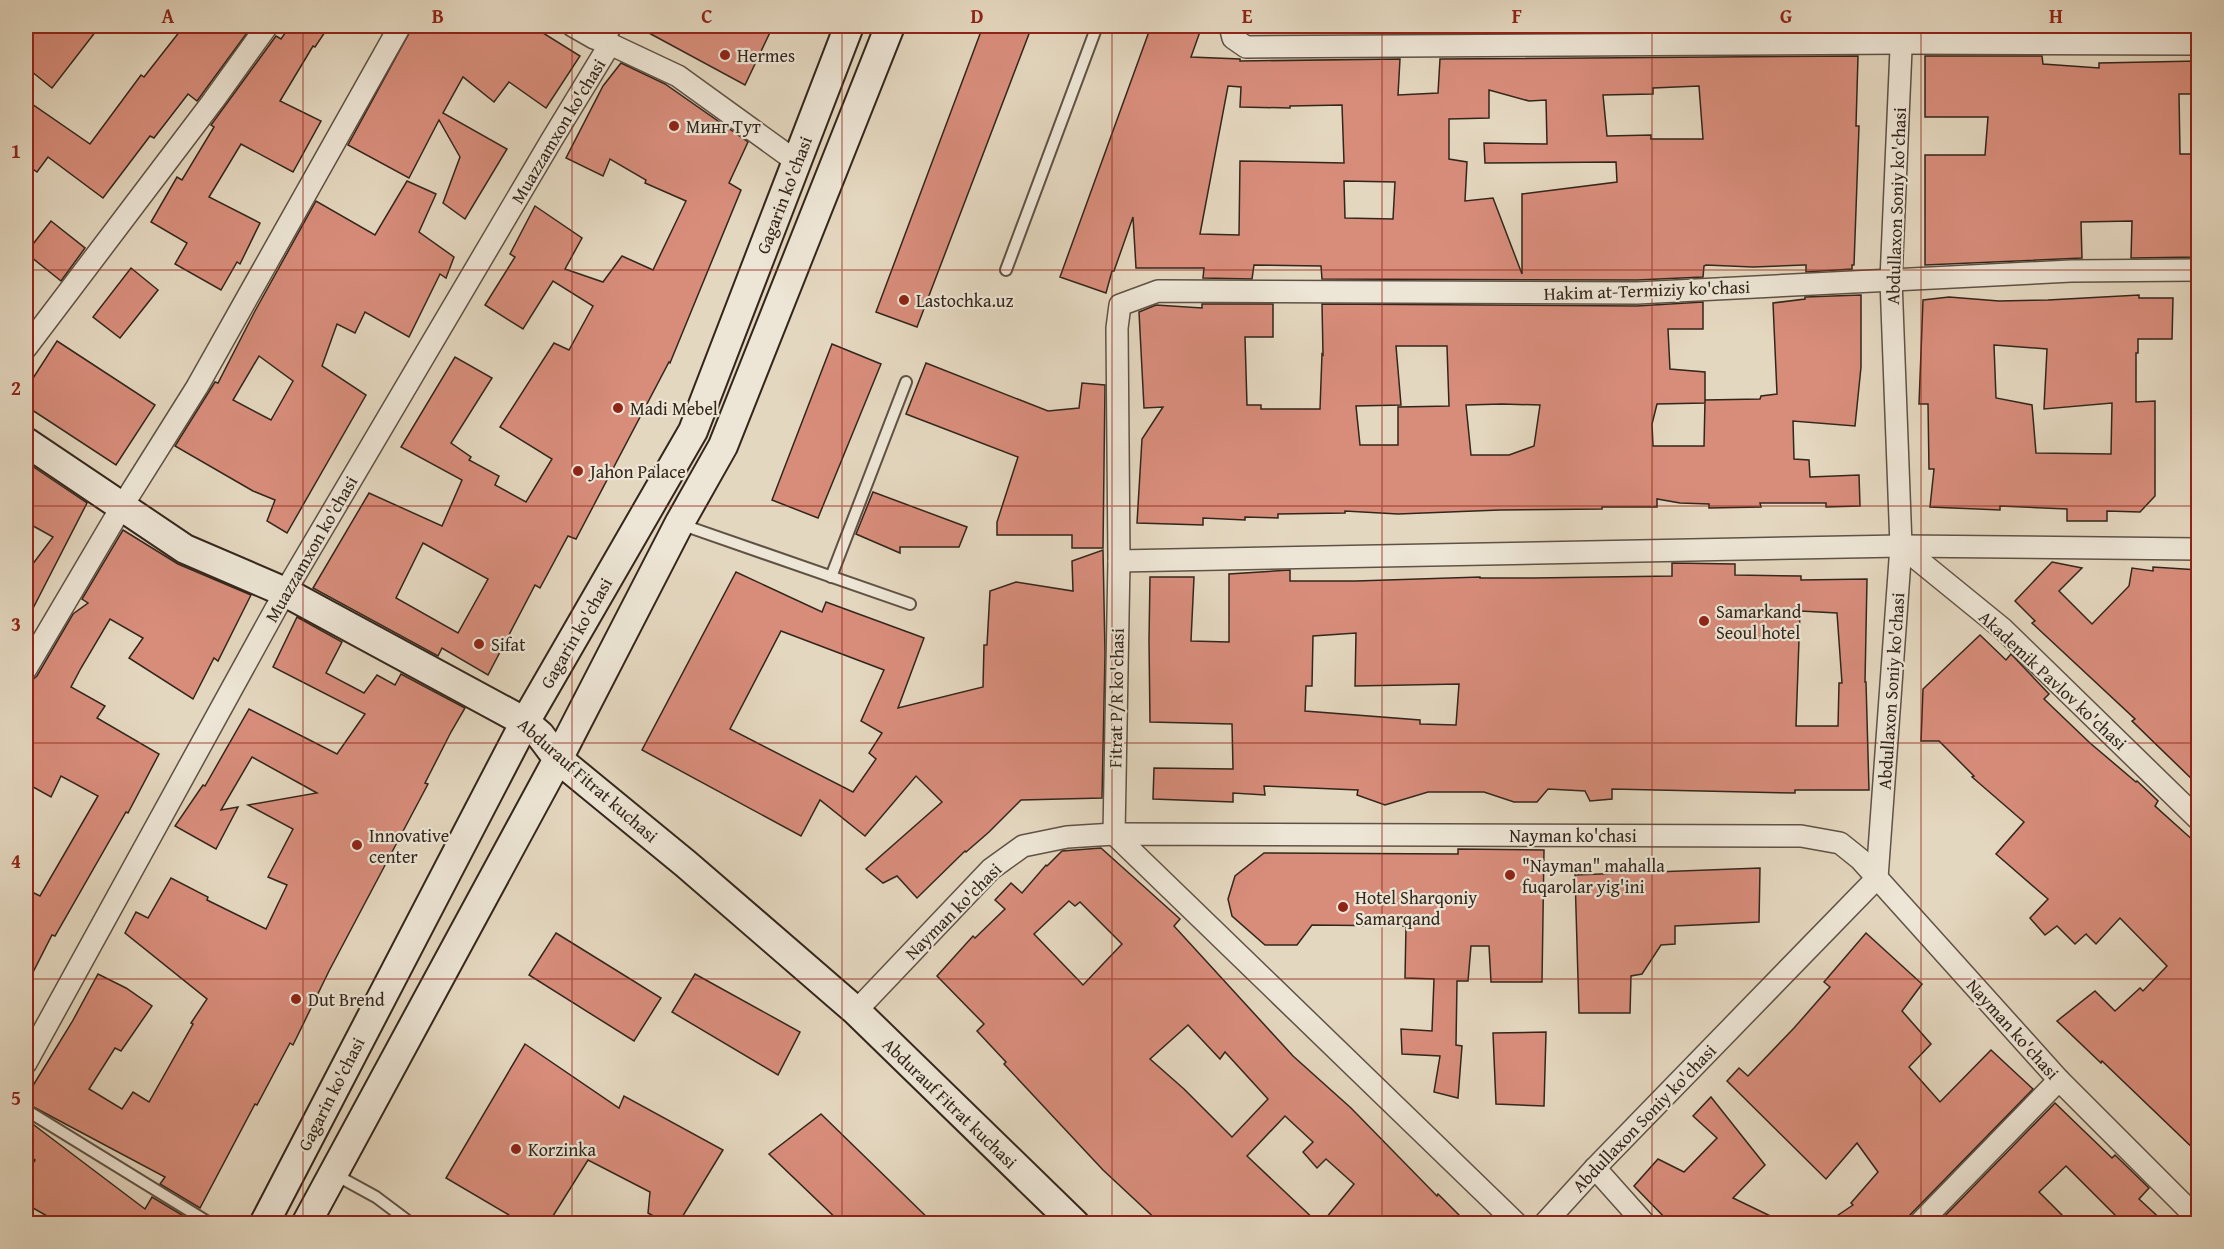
<svg xmlns="http://www.w3.org/2000/svg" width="2224" height="1249" viewBox="0 0 2224 1249" font-family="'Gentium Book Plus',serif">
	<rect width="100%" height="100%" fill="#e4d7bf"/>
	<filter id="stains"><feTurbulence type="fractalNoise" baseFrequency=".00333" numOctaves="4"/><feColorMatrix values="0 0 0 0 .2 0 0 0 0 .09 0 0 0 0 .02 0 0 0 .5 -.17"/></filter>
	<radialGradient id="worn" r=".72"><stop offset=".6" stop-color="#630" stop-opacity="0"/><stop offset="1" stop-color="#630" stop-opacity=".3"/></radialGradient>
	<!-- building -->
	<g fill="#d88d7b" stroke="#33261c" stroke-width="1.5" fill-rule="evenodd">
		<polygon points="26,26 100,26 52,88 26,67"/>
		<polygon points="184,26 252,26 197,101 188,94 154,138 150,136 103,198 48,157 37,172 26,164 26,100 90,144 141,75 144,77"/>
		<polygon points="290,26 329,26 315,47 313,46 280,101 321,121 293,172 241,144 209,197 260,223 240,264 237,262 221,290 175,264 187,243 151,222 177,177 182,180 214,127 211,125 276,36 281,39"/>
		<polygon points="413,26 532,26 580,56 546,108 509,82 494,102 463,77 443,113 507,149 465,219 443,203 460,157 439,120 409,178 348,145"/>
		<polygon points="636,26 773,26 745,85"/>
		<polygon points="983,26 1032,26 917,327 876,312"/>
		<path d="M1151 26H1202L1191 57 1240 59V61L1400 59 1398 95 1438 93 1440 59 1858 56 1856 126H1859L1854 265H1852V269L1806 272V265H1804L1753 267 1706 265 1704 266 1703 277 1637 280 1322 279 1321 266 1254 265 1252 279 1203 278 1204 268H1136L1133 217 1114 271H1112L1106 293 1060 277ZM1228 86 1241 87 1240 107 1290 108V106L1342 105 1344 163 1240 161 1239 235 1200 234ZM1699 86 1703 139H1651V135L1607 136 1603 95 1653 94V88ZM1489 90 1529 101 1546 100 1547 144 1484 143 1485 163 1616 162 1617 182 1522 194V274L1493 198 1465 201 1467 162 1449 159V119L1489 118ZM1344 181 1395 182 1393 219 1345 218Z"/>
		<polygon points="1925,56 2042,56 2043,64 2099,68 2099,63 2199,61 2199,94 2179,94 2180,154 2199,154 2199,257 2131,258 2132,221 2081,222 2082,258 1925,265 1925,155 1985,155 1988,117 1925,117"/>
		<path d="M621 63 665 84 748 142 729 183 741 190 670 363 669 362 576 539 568 536 540 588 535 585 488 675 442 648 438 656 313 588 369 493 442 526 462 480 401 447 455 357 492 378 451 443 471 457 469 460 499 476 495 485 526 502 552 459 500 427 554 343 569 350 593 306 553 281 523 329 485 305 515 257 510 254 535 206 582 238 565 269 603 282 622 256 653 270 686 201 645 183 646 180 610 159 603 176 566 158 603 86ZM423 543 488 579 458 633 396 598Z"/>
		<path d="M407 181 436 194 419 232 454 257 446 278 440 274 409 337 365 312 355 333 337 324 322 366 366 395 287 533 267 521 275 500 253 491 175 446 215 382 218 383 255 311 316 201 375 235ZM259 356 293 381 271 420 233 400Z"/>
		<polygon points="51,221 85,248 61,281 26,253"/>
		<polygon points="131,268 158,290 120,338 93,317"/>
		<path d="M1861 295V367L1855 426 1793 421 1794 459 1809 460 1810 477 1859 475 1860 506 1826 507V503H1760L1761 507 1709 508V504L1680 503 1657 499V507H1602V509L1500 510 1398 514 1345 511V513L1278 514V518L1245 517V520L1203 518V525L1137 523 1142 439 1163 407 1144 408 1139 312 1156 305 1202 308V304H1273V337H1245L1247 405H1261V409H1320L1322 354 1323 355 1322 304 1637 306 1703 302V329H1668L1670 369 1705 372V403L1657 404 1652 424 1653 446H1704L1705 400 1760 399 1761 396 1777 394 1773 303 1805 299V297ZM1396 346H1447L1449 406 1398 407V445H1360L1356 406 1401 405ZM1502 404 1540 405 1534 446 1509 455H1471L1466 405Z"/>
		<path d="M2139 295V298H2173L2172 339H2138V353H2136V402L2155 401V496L2140 512 2107 511V521H2067V509L2000 506V510L1930 507 1934 469H1929L1928 404H1919L1923 300 1949 297 1999 301 2048 300ZM1994 345 2047 349 2044 409 2112 403 2111 454 2036 453 2032 405 1996 398Z"/>
		<polygon points="57,341 155,405 116,465 26,406 26,389"/>
		<polygon points="832,344 881,364 818,518 772,500"/>
		<polygon points="926,363 1048,411 1079,408 1082,383 1105,385 1103,548 1072,548 1072,535 997,535 997,522 1018,457 906,414"/>
		<polygon points="26,462 87,503 26,622 26,573 53,537 26,522"/>
		<polygon points="873,492 967,527 959,547 900,547 900,553 856,534"/>
		<polygon points="123,530 178,564 251,595 218,661 214,658 193,699 129,658 143,638 110,619 81,668 71,687 105,706 97,718 159,754 128,813 126,812 55,936 52,935 26,986 26,907 32,892 40,896 98,796 61,776 51,797 26,783 26,682 32,680 37,676 73,614 88,603 82,599"/>
		<path d="M1103 550 1105 654 1102 798 1021 800 989 832 966 852 965 851 917 898 897 876 883 883 866 869 942 802 916 776 865 836 820 800 801 836 642 750 736 572 822 612 826 602 924 638 898 708 983 687 984 645H987L990 591 1016 582 1073 591 1072 561ZM781 631 884 670 861 721 882 733 869 753 876 759 853 792 730 729Z"/>
		<polygon points="2052,562 2082,568 2059,591 2092,624 2129,586 2132,568 2153,571 2153,567 2199,570 2199,786 2132,721 2135,719 2032,623 2035,621 2015,601"/>
		<path d="M1672 563 1735 564V575L1801 576V580L1867 579 1865 682H1866L1869 790H1795V793L1612 789V799L1590 801 1585 791 1548 789 1537 802H1514L1484 792H1428L1385 805 1357 795 1358 790 1264 786 1265 795 1233 793V802L1153 799 1154 768 1233 769 1232 724 1150 722 1149 640 1150 577H1194L1191 641 1229 642V574L1290 570V581H1356L1480 577V578H1534L1672 576ZM1800 611 1837 613 1842 683H1839L1838 726H1796ZM1356 633 1355 686 1459 684 1456 725 1420 724V720L1305 711 1306 686H1312L1313 636Z"/>
		<polygon points="297,617 342,642 326,673 364,693 377,675 395,685 401,674 465,708 451,732 425,783 428,784 329,971 293,1045 290,1043 257,1105 255,1104 200,1208 160,1184 165,1177 26,1103 26,1097 72,1022 98,974 126,988 152,1006 121,1051 115,1048 89,1089 122,1109 133,1092 149,1102 193,1024 191,1023 207,999 125,933 136,912 148,918 171,878 208,897 207,900 266,929 287,885 268,877 293,829 248,805 317,793 252,757 221,810 238,807 216,849 175,826 203,785 205,786 249,709 337,754 365,714 273,667"/>
		<polygon points="1980,635 2006,660 2011,654 2049,694 2044,699 2090,743 2136,782 2137,781 2158,801 2155,806 2195,842 2192,846 2199,853 2199,1154 2102,1061 2101,1063 2057,1021 2095,991 2115,1011 2140,988 2143,991 2167,966 2120,918 2096,944 2086,934 2075,944 2057,926 2045,935 2030,918 2048,899 1996,854 2024,822 1972,777 1974,776 1939,741 1921,741 1923,689"/>
		<path d="M1101 848 1180 919 1174 926 1293 1056 1351 1108 1437 1196 1438 1194 1468 1224H1321L1354 1184 1326 1159 1317 1168 1303 1152 1313 1142 1285 1116 1247 1156 1319 1224H1161L1103 1170 1004 1064 1006 1062 977 1031 984 1024 937 976 973 936 975 938 1005 909 995 900 1011 883 1022 893 1046 865 1047 866 1062 851ZM1069 901 1075 906 1080 902 1122 944 1083 985 1034 934ZM1188 1025 1220 1059 1225 1052 1268 1099 1232 1137 1184 1089 1150 1059Z"/>
		<polygon points="1458,849 1544,850 1542,982 1491,982 1489,946 1471,946 1468,981 1457,981 1456,1045 1462,1046 1458,1098 1434,1092 1440,1056 1402,1054 1401,1029 1432,1031 1434,979 1405,978 1406,926 1312,925 1297,945 1265,945 1232,916 1228,899 1235,876 1264,853 1458,854"/>
		<polygon points="1760,868 1759,922 1675,926 1675,944 1661,945 1642,974 1631,976 1630,1013 1579,1013 1575,875"/>
		<polygon points="556,933 661,998 634,1041 529,975"/>
		<polygon points="1866,933 1922,984 1902,1011 1931,1044 1909,1067 1940,1102 1991,1050 2033,1089 1910,1215 1907,1224 1825,1224 1853,1205 1851,1203 1878,1172 1857,1143 1826,1179 1727,1081 1739,1068 1748,1076 1794,1028 1830,987 1824,982"/>
		<polygon points="695,974 800,1032 778,1075 672,1012"/>
		<polygon points="1546,1032 1544,1106 1496,1104 1493,1033"/>
		<polygon points="525,1044 619,1108 624,1096 723,1150 678,1224 668,1224 648,1213 650,1192 588,1160 548,1224 524,1224 446,1178"/>
		<polygon points="1711,1097 1765,1165 1733,1198 1787,1224 1671,1224 1634,1186 1658,1159 1684,1172 1717,1138 1693,1116"/>
		<polygon points="2055,1103 2112,1158 2115,1155 2149,1188 2139,1199 2166,1224 2124,1224 2066,1166 2039,1192 2071,1224 1937,1224"/>
		<polygon points="821,1114 934,1224 842,1224 769,1154"/>
		<polygon points="26,1119 145,1209 152,1197 192,1221 191,1224 61,1224 26,1204 26,1175 35,1160 26,1154"/>
	</g>
	<g fill="none" stroke-linecap="round" stroke-linejoin="round">
		<!-- lane casing -->
		<g stroke="#5f5245" stroke-width="14">
			<g id="lane">
				<polyline points="610,44 615,26"/>
				<polyline points="1006,270 1097,26"/>
				<polyline points="680,524 910,604"/>
				<polyline points="831,577 906,382"/>
				<polyline points="26,1110 211,1224"/>
				<polyline points="334,1174 376,1197 412,1224"/>
			</g>
		</g>
		<!-- street casing -->
		<g stroke="#5f5245" stroke-width="24">
			<g id="street">
				<polyline points="573,26 594,38 610,44 678,76 797,162"/>
				<polyline points="1230,26 1233,38 1246,47 1903,43 2198,44"/>
				<polyline points="26,348 213,101 267,26"/>
				<polyline points="1901,546 2003,629 2198,819"/>
				<polyline points="1119,561 1901,546 2198,549"/>
				<polyline points="26,669 121,508 197,387 400,26"/>
				<polyline points="1114,834 1119,561 1117,328 1120,305 1158,291 1637,293 2071,271 2198,270"/>
				<polyline points="1114,834 1517,1224"/>
				<polyline points="856,1011 991,869 1023,846 1067,837 1114,834 1801,836 1840,843 1860,859 2059,1080 2198,1219"/>
				<polyline points="26,1063 285,592 551,141 610,44"/>
				<polyline points="1595,1168 1645,1224"/>
				<polyline points="1544,1224 1595,1168 1877,878 1901,546 1891,280 1902,26"/>
				<polyline points="1919,1224 2059,1080"/>
			</g>
		</g>
		<!-- secondary casing -->
		<g stroke="#33261c" stroke-width="32">
			<g id="secondary">
				<polyline points="26,442 185,549 285,592 525,722 540,735 558,759 686,864 856,1011 1075,1224"/>
				<polyline points="264,1224 525,722 693,431 849,26"/>
				<polyline points="306,1224 558,759 679,524 723,446 890,26"/>
			</g>
		</g>
		<!-- lane -->
		<use href="#lane" stroke="#ede5d5" stroke-width="10"/>
		<!-- street -->
		<use href="#street" stroke="#ede5d5" stroke-width="21"/>
		<!-- secondary -->
		<use href="#secondary" stroke="#ede5d5" stroke-width="28"/>
	</g>
	<!-- grid -->
	<path fill="none" stroke="#8f2418" stroke-width="1.5" stroke-opacity="0.55" d="M303 26V1224M572 26V1224M842 26V1224M1112 26V1224M1382 26V1224M1652 26V1224M1921 26V1224M26 270H2198M26 506H2198M26 743H2198M26 979H2198"/>
	<!-- markers -->
	<g fill="#8f2418" stroke="#ede5d5" stroke-width="2">
		<circle cx="725" cy="55" r="6"/>
		<circle cx="674" cy="126" r="6"/>
		<circle cx="904" cy="300" r="6"/>
		<circle cx="618" cy="408" r="6"/>
		<circle cx="578" cy="471" r="6"/>
		<circle cx="1704" cy="621" r="6"/>
		<circle cx="479" cy="644" r="6"/>
		<circle cx="357" cy="845" r="6"/>
		<circle cx="1510" cy="875" r="6"/>
		<circle cx="1343" cy="907" r="6"/>
		<circle cx="296" cy="999" r="6"/>
		<circle cx="516" cy="1149" r="6"/>
	</g>
	<g text-anchor="middle" dominant-baseline="central" stroke-width="4.5" stroke-linejoin="round" paint-order="stroke">
		<!-- poi labels -->
		<g font-size="18" fill="#33261c" stroke="#ede5d5" text-anchor="start">
			<text x="737" y="55">Hermes</text>
			<text x="686" y="126">Минг Тут</text>
			<text x="916" y="300">Lastochka.uz</text>
			<text x="630" y="408">Madi Mebel</text>
			<text x="590" y="471">Jahon Palace</text>
			<text x="1716" y="611">Samarkand<tspan x="1716" dy="21">Seoul hotel</tspan></text>
			<text x="491" y="644">Sifat</text>
			<text x="369" y="835">Innovative<tspan x="369" dy="21">center</tspan></text>
			<text x="1522" y="865">"Nayman" mahalla<tspan x="1522" dy="21">fuqarolar yig'ini</tspan></text>
			<text x="1355" y="897">Hotel Sharqoniy<tspan x="1355" dy="21">Samarqand</tspan></text>
			<text x="308" y="999">Dut Brend</text>
			<text x="528" y="1149">Korzinka</text>
		</g>
		<!-- street labels -->
		<g font-size="18" fill="#33261c" stroke="#ede5d5">
			<text transform="translate(558 131) rotate(-59)">Muazzamxon ko'chasi</text>
			<text transform="translate(784 195) rotate(-69)">Gagarin ko'chasi</text>
			<text transform="translate(1896 206) rotate(-88)">Abdullaxon Soniy ko'chasi</text>
			<text transform="translate(1647 290) rotate(-2)">Hakim at-Termiziy ko'chasi</text>
			<text transform="translate(311 549) rotate(-60)">Muazzamxon ko'chasi</text>
			<text transform="translate(576 633) rotate(-60)">Gagarin ko'chasi</text>
			<text transform="translate(2053 680) rotate(43)">Akademik Pavlov ko'chasi</text>
			<text transform="translate(1891 691) rotate(-86)">Abdullaxon Soniy ko'chasi</text>
			<text transform="translate(1116 698) rotate(-89)">Fitrat P/R ko'chasi</text>
			<text transform="translate(588 780) rotate(41)">Abdurauf Fitrat kuchasi</text>
			<text x="1573" y="835">Nayman ko'chasi</text>
			<text transform="translate(953 911) rotate(-45)">Nayman ko'chasi</text>
			<text transform="translate(2013 1029) rotate(48)">Nayman ko'chasi</text>
			<text transform="translate(331 1094) rotate(-63)">Gagarin ko'chasi</text>
			<text transform="translate(950 1103) rotate(44)">Abdurauf Fitrat kuchasi</text>
			<text transform="translate(1644 1118) rotate(-46)">Abdullaxon Soniy ko'chasi</text>
		</g>
	</g>
	<!-- margin -->
	<rect width="2224" height="1249" fill="none" stroke="#e4d7bf" stroke-width="66"/>
	<rect x="33" y="33" width="2158" height="1183" fill="none" stroke="#8f2418" stroke-width="2"/>
	<g font-size="20" text-anchor="middle" font-weight="bold" fill="#8f2418">
		<text x="168" y="23">A</text>
		<text x="438" y="23">B</text>
		<text x="707" y="23">C</text>
		<text x="977" y="23">D</text>
		<text x="1247" y="23">E</text>
		<text x="1517" y="23">F</text>
		<text x="1786" y="23">G</text>
		<text x="2056" y="23">H</text>
		<text x="16" y="158">1</text>
		<text x="16" y="395">2</text>
		<text x="16" y="631">3</text>
		<text x="16" y="868">4</text>
		<text x="16" y="1105">5</text>
	</g>
	<rect width="100%" height="100%" filter="url(#stains)"/>
	<rect width="100%" height="100%" fill="url(#worn)"/>
</svg>
